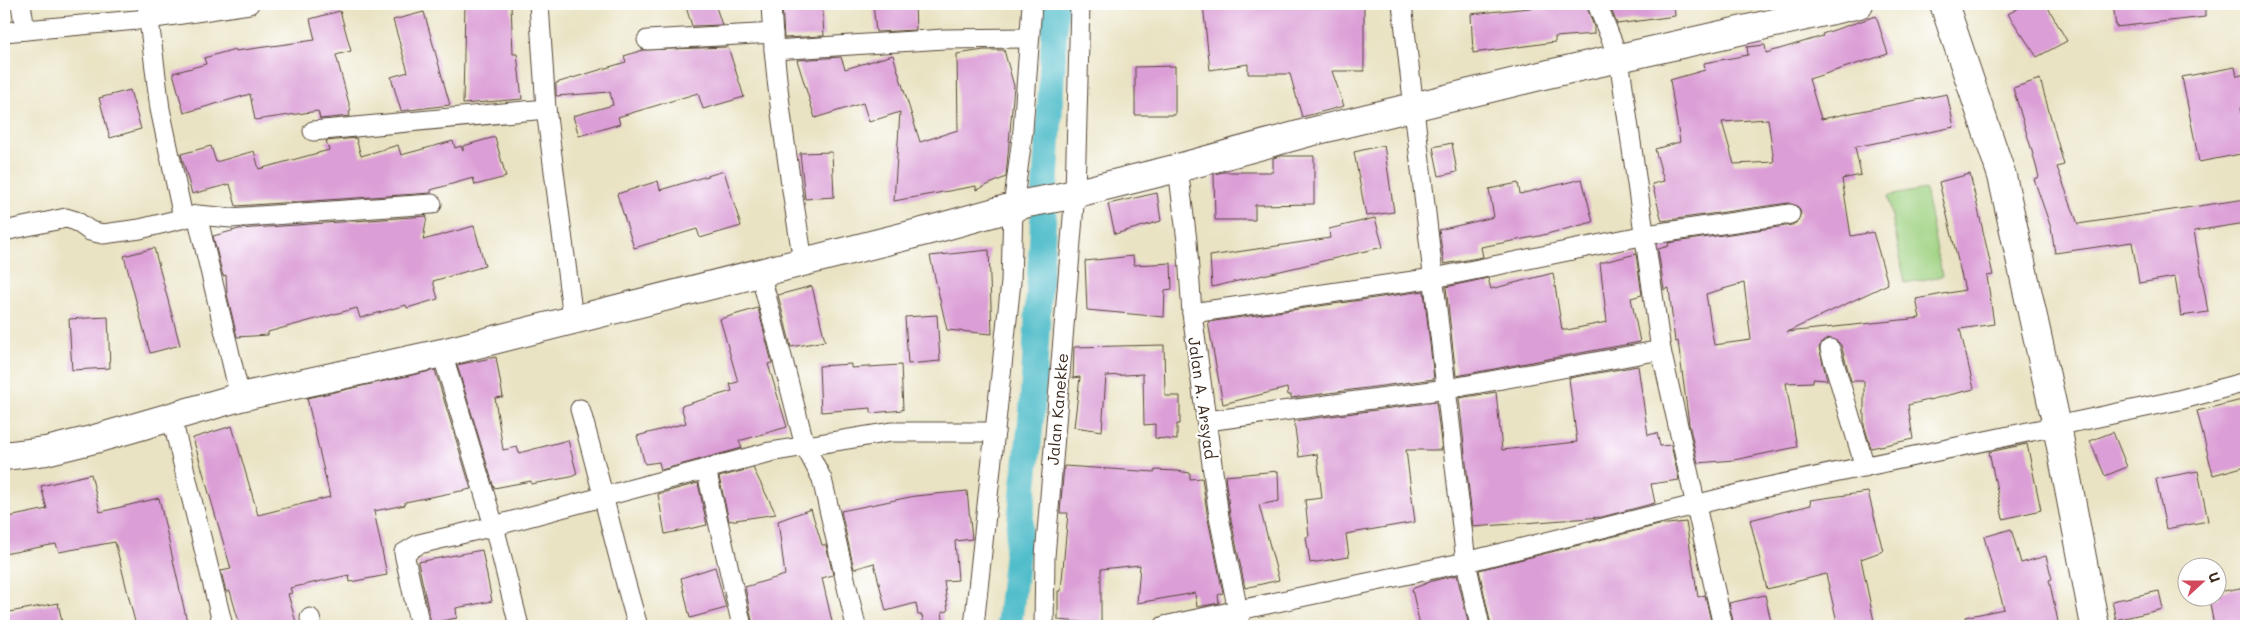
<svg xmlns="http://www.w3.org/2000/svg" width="2250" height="630" viewBox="0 0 2250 630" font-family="Mali,sans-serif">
	<rect width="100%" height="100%" fill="#fff"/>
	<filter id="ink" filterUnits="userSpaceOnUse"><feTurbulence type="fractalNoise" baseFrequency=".02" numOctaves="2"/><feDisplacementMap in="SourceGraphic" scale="10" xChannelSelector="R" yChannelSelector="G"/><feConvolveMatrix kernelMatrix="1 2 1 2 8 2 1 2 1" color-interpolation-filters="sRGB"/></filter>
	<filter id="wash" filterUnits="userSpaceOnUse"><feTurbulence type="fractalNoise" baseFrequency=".0096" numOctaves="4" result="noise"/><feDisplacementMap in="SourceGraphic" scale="20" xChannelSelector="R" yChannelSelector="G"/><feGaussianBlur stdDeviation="1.12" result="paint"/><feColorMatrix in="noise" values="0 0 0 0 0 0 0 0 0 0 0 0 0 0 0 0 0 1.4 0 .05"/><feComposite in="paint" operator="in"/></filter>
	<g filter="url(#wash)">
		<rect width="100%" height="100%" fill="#e9e3c3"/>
		<!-- green -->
		<polygon fill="#9ed181" stroke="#6c7e50" points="1925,189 1942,276 1905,283 1888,196"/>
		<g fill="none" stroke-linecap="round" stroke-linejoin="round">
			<!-- canal -->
			<polyline stroke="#51bdca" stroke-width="26" points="1009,626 1032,411 1056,4"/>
		</g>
		<g id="blocks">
			<!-- building -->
			<g fill="#db9ed6" fill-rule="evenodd">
				<polygon points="465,4 511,4 513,54 517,54 522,99 463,104"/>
				<polygon points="685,4 715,4 722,25 692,26"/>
				<polygon points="782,4 822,4 824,36 784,38"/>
				<polygon points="873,4 915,4 916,30 876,32"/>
				<polygon points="1203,4 1364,4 1364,71 1332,71 1344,106 1302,117 1290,74 1248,74 1248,64 1210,70"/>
				<polygon points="1538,4 1586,4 1594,27 1594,34 1555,37 1555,42 1473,53 1471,14 1539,7"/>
				<polygon points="1609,4 1674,4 1675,16 1617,24"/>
				<polygon points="2026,4 2046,4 2067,41 2037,57 2008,14"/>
				<polygon points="2113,4 2205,4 2205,17 2116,27"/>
				<polygon points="340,11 351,51 336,55 351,111 349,112 350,116 320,119 318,111 255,120 250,94 184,113 173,73 206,64 204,58 235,49 236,51 315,40 310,19"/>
				<polygon points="424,12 450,105 401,111 391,77 408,72 393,20"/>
				<path d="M1876 16 1888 54 1809 79 1821 119 1947 94 1954 127 1855 147 1861 175 1842 179 1851 236 1873 232 1888 284 1787 332 1920 318 1916 299 1965 290 1939 182 1970 174 1993 275 1987 276 1994 324 1960 329 1974 389 1908 405 1913 439 1871 448 1864 425V381H1851L1841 345 1837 341 1827 338 1819 347 1827 380 1813 379V382L1786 383 1797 447 1734 460 1698 463 1689 424 1678 341 1675 342 1669 288 1664 290 1658 249 1669 246 1668 243 1792 225 1797 222 1801 213 1798 207 1788 203 1662 221 1652 184 1664 181 1655 149 1680 142 1670 80 1705 70 1704 63 1748 55 1747 47 1765 45 1766 53 1823 36 1822 34ZM1768 119 1774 162 1734 164 1722 122ZM1744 283 1751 340 1714 345 1706 294Z"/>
				<polygon points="728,47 744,97 703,109 698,93 618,117 620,124 579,136 573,116 613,105 610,92 556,96 556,83 626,62 624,56 643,50"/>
				<polygon points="984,50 1004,50 1014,86 1006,177 976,190 976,186 894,201 900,112 869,122 863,103 815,118 797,60 841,57 845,69 893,55 920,142 958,130 957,54"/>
				<polygon points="1175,66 1175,115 1135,115 1135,67"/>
				<polygon points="2235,67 2237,76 2246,74 2246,107 2241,108 2246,137 2246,153 2199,162 2182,77"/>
				<polygon points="2040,79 2064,165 2057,167 2078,224 2246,199 2246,223 2194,231 2208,312 2181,316 2175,277 2139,283 2132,242 2055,253 2051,228 2034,179 2039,177 2032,151 2013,88"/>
				<polygon points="130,90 141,129 110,138 99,98"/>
				<polygon points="495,137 506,177 475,185 473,178 431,190 431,193 236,206 230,184 192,194 181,154 211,146 216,162 254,151 259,169 329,150 326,141 356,138 361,156 398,145 401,155 453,141 455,148 461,146 463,151 463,146"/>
				<polygon points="1452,143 1457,172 1439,176 1433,147"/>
				<polygon points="1384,145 1394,212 1366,216 1354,152"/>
				<polygon points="832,152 834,197 805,199 800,153"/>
				<polygon points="1280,156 1314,156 1314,204 1255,205 1255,220 1215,220 1214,174 1223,172 1273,172 1273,158"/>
				<polygon points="724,171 741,226 700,238 697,229 634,248 617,194 658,181 660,190"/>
				<polygon points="1582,179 1593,222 1539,236 1481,247 1483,257 1444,264 1439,230 1494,217 1489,189 1518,183 1520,194"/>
				<polygon points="1157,193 1161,221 1115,234 1108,204"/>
				<polygon points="427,216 423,240 474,226 485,266 433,281 438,299 407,308 406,305 360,318 357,308 268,332 268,335 237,337 227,294 226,275 223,276 213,236 239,229"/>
				<polygon points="1375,218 1383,247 1212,287 1210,256 1330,238 1329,229"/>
				<polygon points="154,248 180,345 150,353 124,256"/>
				<polygon points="989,250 992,334 947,330 930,256"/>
				<polygon points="1636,254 1642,295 1631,298 1640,342 1456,376 1446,287 1488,278 1491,289 1553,273 1562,330 1567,330 1607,322 1600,263"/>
				<polygon points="1133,256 1134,265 1171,263 1172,289 1165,290 1164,317 1087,310 1085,261"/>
				<polygon points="812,286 825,341 791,347 778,295"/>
				<polygon points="1424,291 1434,379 1291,398 1291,395 1288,395 1287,388 1223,404 1208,322"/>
				<polygon points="758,308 772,363 768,364 787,427 739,441 742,448 661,470 659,462 645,464 637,436 686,423 681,406 732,391 730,384 738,382 720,319"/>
				<polygon points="937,315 940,361 908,364 905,317"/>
				<polygon points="108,317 110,368 72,370 69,319"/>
				<polygon points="1164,345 1165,396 1180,396 1180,424 1177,424 1177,440 1155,438 1155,424 1144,425 1143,374 1106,376 1102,431 1074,427 1080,377 1073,378 1074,347"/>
				<polygon points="496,357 503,397 495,398 503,450 517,447 519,453 568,440 577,474 571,477 531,484 531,481 494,488 457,365"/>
				<polygon points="851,364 851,368 901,365 903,410 871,413 871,408 821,412 819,366"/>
				<polygon points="1638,366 1648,435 1657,433 1660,446 1671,445 1679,480 1651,484 1655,503 1602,517 1473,527 1459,398 1496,392 1502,450 1577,442 1569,378"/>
				<polygon points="435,370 471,489 405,502 405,505 374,511 387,575 350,582 349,575 290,588 292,593 288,594 297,626 240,626 230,591 226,592 221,571 231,569 193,438 232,426 258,515 330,497 307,398"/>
				<polygon points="2246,399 2246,466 2213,475 2197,411"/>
				<polygon points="1436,402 1442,450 1406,450 1415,522 1346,534 1349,557 1310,563 1306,537 1309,536 1305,500 1322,498 1317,454 1299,457 1294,421"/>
				<polygon points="2113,432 2127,467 2105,476 2090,441"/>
				<polygon points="2027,444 2041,510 2003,519 1989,452"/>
				<polygon points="1064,466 1155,472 1155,470 1177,471 1190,473 1190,479 1202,478 1208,519 1223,593 1218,595 1219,603 1197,607 1195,593 1137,603 1140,565 1101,569 1101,624 1058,620 1058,591 1061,591 1068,513 1060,513"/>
				<polygon points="753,468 776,514 729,521 719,477"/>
				<polygon points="1278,471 1279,501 1259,505 1279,580 1245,588 1230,515 1225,476"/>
				<polygon points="2198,471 2208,521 2166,529 2156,479"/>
				<polygon points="91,474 100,512 159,498 188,626 136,626 115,542 59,552 56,544 4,554 4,518 47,509 41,486"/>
				<polygon points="698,483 707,525 665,534 658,494"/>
				<polygon points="967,491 972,539 955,541 958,580 944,581 948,611 942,612 944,626 924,626 922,615 918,615 916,603 886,611 874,563 854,569 841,511 915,496"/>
				<polygon points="1868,492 1883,551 1861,559 1875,626 1838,626 1826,574 1767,589 1750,520 1811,505 1810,500"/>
				<polygon points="811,509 822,545 826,545 833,575 822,578 833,626 753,626 745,587 785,575 778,521"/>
				<polygon points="1686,522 1698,597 1705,595 1712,626 1491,626 1479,570 1659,525"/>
				<polygon points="2011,529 2021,563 2046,556 2052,579 2049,580 2059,626 1966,626 1965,617 2004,609 1984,537"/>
				<polygon points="482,550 492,601 456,608 457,618 431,623 418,562"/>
				<polygon points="715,567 726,608 690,618 681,578"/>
				<polygon points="1457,575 1469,626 1420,626 1412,589 1432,581"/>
				<polygon points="2246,587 2246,626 2214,626 2209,598 2218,598 2218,592"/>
				<polygon points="2159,591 2163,609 2116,620 2112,601"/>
				<polygon points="1765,595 1772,626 1734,626 1729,603"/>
				<polygon points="58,603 63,626 4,626 4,613"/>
			</g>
		</g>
	</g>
	<g filter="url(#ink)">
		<use href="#blocks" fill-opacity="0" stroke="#554637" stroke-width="1"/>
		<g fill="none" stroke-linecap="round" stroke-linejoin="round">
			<!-- street casing -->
			<g stroke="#554637" stroke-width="21">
				<g id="street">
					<polyline points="21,4 25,30"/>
					<polyline points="147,4 160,109 183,217"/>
					<polyline points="539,4 546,109 573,319"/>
					<path d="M771 4C775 90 790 176 803 262"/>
					<polyline points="1402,4 1466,562 1480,626"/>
					<polyline points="1597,4 1619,59 1661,350 1723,626"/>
					<polyline points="4,32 148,19 249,4"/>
					<polyline points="647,40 773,33"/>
					<polyline points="774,50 944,39 1029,38"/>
					<polyline points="313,131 546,109"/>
					<polyline points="1178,168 1187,241 1192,313 1219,517 1241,626"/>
					<polyline points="197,215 240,397"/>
					<polyline points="4,231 66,218 76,221 90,231 103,234 140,229 197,215 231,218 432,204"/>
					<polyline points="760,272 805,446 822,479 856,626"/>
					<polyline points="1192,313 1434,278 1646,235 1790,214"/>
					<polyline points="1830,349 1865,467"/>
					<polyline points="442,353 494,526 519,626"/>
					<path d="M580 409C601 481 616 554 638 626"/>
					<polyline points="171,415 223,626"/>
					<polyline points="1207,421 1447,389 1661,350"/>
					<polyline points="706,469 742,626"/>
					<polyline points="310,618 312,626"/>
					<polyline points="420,626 404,553 419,544 494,526 770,452 891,432 995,432"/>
					<polyline points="974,626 1011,282 1013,207 1023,130 1032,4"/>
					<polyline points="1044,626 1045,557 1075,193 1080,4"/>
					<polyline points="1164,626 1466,562 1763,488 2179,400 2246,382"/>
				</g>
			</g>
			<!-- secondary casing -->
			<g stroke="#554637" stroke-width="30">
				<g id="secondary">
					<polyline points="1944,4 2002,176 2057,426 2095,626"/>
					<polyline points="4,456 46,451 95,439 240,397 442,353 934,229 1028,203 1061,197 1178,168 1306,133 1544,75 1859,4"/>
				</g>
			</g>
			<!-- street -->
			<use href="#street" stroke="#fff" stroke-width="19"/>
			<!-- secondary -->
			<use href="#secondary" stroke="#fff" stroke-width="28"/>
		</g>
	</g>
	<g text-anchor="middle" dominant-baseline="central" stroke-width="4.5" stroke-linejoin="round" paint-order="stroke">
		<!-- street labels -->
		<g font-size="16" fill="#3b2a1e" stroke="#fff">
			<text transform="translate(1203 398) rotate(82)">Jalan A. Arsyad</text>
			<text transform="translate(1057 409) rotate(-85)">Jalan Kanekke</text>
		</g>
	</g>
	<!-- margin -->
	<rect width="2250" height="630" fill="none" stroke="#fff" stroke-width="20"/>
	<!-- north arrow -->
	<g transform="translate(2202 582) rotate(69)"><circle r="24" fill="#ffffff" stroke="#b1aaa5"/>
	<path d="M0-4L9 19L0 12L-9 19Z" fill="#d1495b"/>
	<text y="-8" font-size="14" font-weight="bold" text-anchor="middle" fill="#3b2a1e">U</text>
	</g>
</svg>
